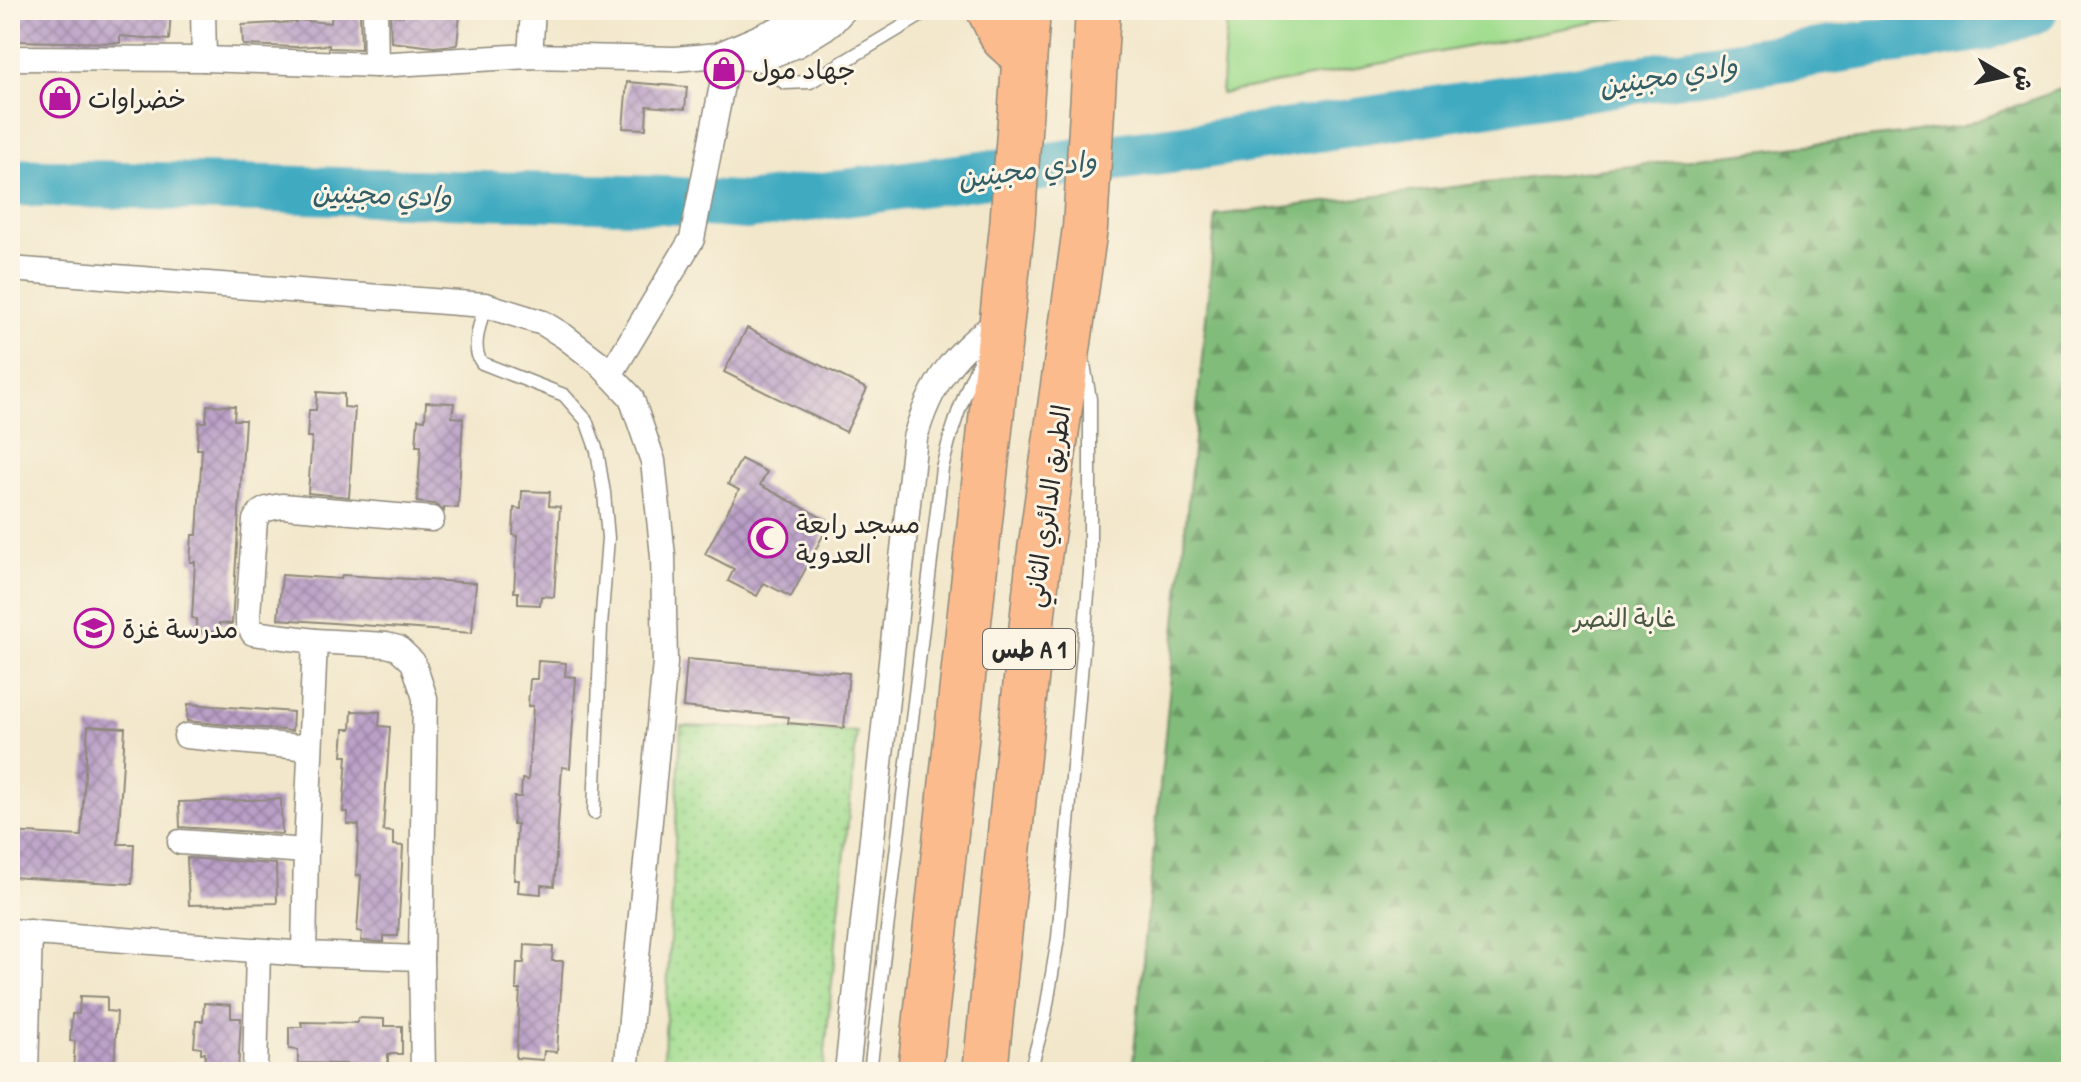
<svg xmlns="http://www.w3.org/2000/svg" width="2081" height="1082" viewBox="0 0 2081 1082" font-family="'Patrick Hand','Playpen Sans Arabic',sans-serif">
	<defs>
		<pattern id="forest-firs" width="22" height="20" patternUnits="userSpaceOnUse" patternTransform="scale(2)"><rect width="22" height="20" fill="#81bc7a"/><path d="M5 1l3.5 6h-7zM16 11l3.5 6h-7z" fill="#6a9964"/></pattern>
		<pattern id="garden-dots" width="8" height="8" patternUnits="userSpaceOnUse" patternTransform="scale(2)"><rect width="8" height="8" fill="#a2dd90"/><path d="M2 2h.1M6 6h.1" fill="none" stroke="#8cbe7c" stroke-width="1.8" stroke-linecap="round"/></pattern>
		<pattern id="building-cross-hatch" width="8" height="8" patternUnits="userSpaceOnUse" patternTransform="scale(2)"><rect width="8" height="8" fill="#ba9fc7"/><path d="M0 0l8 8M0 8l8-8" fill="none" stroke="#9782a2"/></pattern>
	</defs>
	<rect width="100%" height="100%" fill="#fcf5e5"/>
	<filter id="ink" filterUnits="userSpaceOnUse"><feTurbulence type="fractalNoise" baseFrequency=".0125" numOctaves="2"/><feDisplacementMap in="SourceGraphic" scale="16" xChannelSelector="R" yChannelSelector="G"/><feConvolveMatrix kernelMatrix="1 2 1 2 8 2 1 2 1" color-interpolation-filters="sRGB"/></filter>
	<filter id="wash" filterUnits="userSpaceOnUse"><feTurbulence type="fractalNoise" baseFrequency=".006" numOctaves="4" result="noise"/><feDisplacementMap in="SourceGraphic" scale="32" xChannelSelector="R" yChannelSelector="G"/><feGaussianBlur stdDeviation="1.8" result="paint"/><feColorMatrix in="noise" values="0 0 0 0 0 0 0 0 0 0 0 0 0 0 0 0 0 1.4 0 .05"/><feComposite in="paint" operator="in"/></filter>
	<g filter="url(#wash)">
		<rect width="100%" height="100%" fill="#f2e7cb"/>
		<!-- green -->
		<polygon fill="#a2dd90" stroke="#66845e" stroke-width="2" points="1228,10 1660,10 1221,94"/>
		<!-- forest -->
		<polygon fill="url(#forest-firs)" stroke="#567452" stroke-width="2" points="2071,85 2071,1072 1132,1072 1216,215 1960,127"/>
		<!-- garden -->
		<polygon fill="url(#garden-dots)" stroke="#66845e" stroke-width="2" points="681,726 857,732 823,1072 663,1072"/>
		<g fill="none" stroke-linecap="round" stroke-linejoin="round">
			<!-- river -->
			<polyline stroke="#41aac1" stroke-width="48" points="10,182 664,200 747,206 1192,147 1984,27 2034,10"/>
		</g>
		<g id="blocks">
			<!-- building -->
			<g fill="url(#building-cross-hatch)">
				<polygon points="10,10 171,10 169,40 120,36 120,43 10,41"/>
				<polygon points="404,10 460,15 457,45 434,47 391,42 390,15 403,16"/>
				<polygon points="332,11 360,13 361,49 329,48 329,45 296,47 243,45 242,25 296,22 296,20 331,23"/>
				<polygon points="627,82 687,87 685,109 647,106 646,129 623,128"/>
				<polygon points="747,328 867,389 846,432 724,372"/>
				<polygon points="317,392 344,394 344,407 355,408 349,497 308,493 312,437 307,437 309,410 316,410"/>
				<polygon points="426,402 454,403 452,417 463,418 458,508 444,507 444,511 434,504 417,502 421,446 416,446 418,419 425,420"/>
				<polygon points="207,405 235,406 234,420 245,420 232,624 219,623 218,632 196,631 196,619 192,618 195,562 190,562 192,535 197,535 202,449 197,449 199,422 206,422"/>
				<polygon points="741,459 767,472 760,485 830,522 791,597 764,583 757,596 728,581 734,569 705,554 739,490 728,484"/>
				<polygon points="522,491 550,492 549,506 560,507 554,597 541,596 540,605 518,604 518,592 514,592 517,536 513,535 514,508 521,509"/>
				<polygon points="282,575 341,579 342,575 476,583 472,633 278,619"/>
				<polygon points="687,659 849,673 844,728 788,723 789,717 683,707"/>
				<polygon points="538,661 566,663 565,676 576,677 570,768 562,767 554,886 541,885 541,894 518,892 519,880 514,880 517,824 513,824 514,797 521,797 522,779 528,780 533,706 528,706 530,679 537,679"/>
				<polygon points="188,704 293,712 292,731 187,721"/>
				<polygon points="352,711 380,712 379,726 390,727 383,831 393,832 393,845 403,846 398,936 384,936 384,942 361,941 362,932 357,931 361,875 356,875 359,825 347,824 348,812 343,812 347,756 342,756 344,729 351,729"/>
				<polygon points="88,726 125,728 118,844 134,844 132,884 10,877 10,832 81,836"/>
				<polygon points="281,799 282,834 180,827 179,802"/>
				<polygon points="187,858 276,864 277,903 189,905"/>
				<polygon points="525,945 553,947 552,961 563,961 557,1052 544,1051 543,1060 516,1058 520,990 516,990 517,963 524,963"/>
				<polygon points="80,996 107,997 107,1011 117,1012 114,1072 73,1072 75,1041 70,1041 72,1014 79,1014"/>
				<polygon points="204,1003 231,1005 231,1018 241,1018 238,1072 204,1072 205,1053 201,1053 201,1048 194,1047 196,1021 203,1021"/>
				<polygon points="358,1018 384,1019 384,1026 402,1026 402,1054 388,1054 388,1065 298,1063 298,1050 289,1049 289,1027 302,1027 301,1022 357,1023"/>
			</g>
		</g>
	</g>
	<g filter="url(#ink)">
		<use href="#blocks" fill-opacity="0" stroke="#8e897b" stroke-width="2"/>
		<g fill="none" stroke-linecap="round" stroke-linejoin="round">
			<!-- lane casing -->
			<g stroke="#8e897b" stroke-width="15">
				<g id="lane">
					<polyline points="762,59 772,75 785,83 810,82 930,10"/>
					<path d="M485 305C481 322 470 348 482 363L564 395 586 420 597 451 604 493 608 538 601 626 594 813"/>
					<path d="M870 1072 942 468C951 429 964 393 981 357"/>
					<polyline points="1030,1072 1045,1016 1058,938 1090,572 1090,399 1084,364"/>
				</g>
			</g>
			<!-- street casing -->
			<g stroke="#8e897b" stroke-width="27">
				<g id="street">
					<polyline points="203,10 204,59"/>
					<polyline points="375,10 376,65"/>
					<path d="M718 55C751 40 786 27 818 10"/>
					<polyline points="530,56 533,10"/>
					<polyline points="10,58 204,59 376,65 530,56 675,59 718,55 762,59 797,45 831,24 844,10"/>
					<polyline points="10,269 485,305 543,323 564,336 598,362 631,397 653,461 663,556 665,663 626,1072"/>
					<polyline points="610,375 692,239 723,80 718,55"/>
					<polyline points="186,736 310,748"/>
					<polyline points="180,842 306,851"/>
					<polyline points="10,931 304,954 421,958"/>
					<polyline points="304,954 306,851 315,641"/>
					<polyline points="26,1072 30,932"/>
					<polyline points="255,1072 258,951"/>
					<path d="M423 1072 421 958 425 698 413 662 398 648 386 645 315 641 253 633 248 624V614L255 520C261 508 270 508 282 506L432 519"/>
					<path d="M847 1072 915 438C930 384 955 350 1002 319"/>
				</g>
			</g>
			<!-- highway casing -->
			<g stroke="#8e897b" stroke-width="47">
				<g id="highway">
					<polyline points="989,10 1003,38 1024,57"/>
					<polyline points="920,1072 1012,227 1028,10"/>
					<polyline points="985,1072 1038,565 1085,228 1098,10"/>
				</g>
			</g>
			<!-- lane -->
			<use href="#lane" stroke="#fff" stroke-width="12"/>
			<!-- street -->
			<use href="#street" stroke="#fff" stroke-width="24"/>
			<!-- highway -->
			<use href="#highway" stroke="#fbbb8d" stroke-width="44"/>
		</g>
	</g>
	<!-- icons -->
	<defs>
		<g id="shop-ring" transform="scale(2)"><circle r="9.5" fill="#fcf5e5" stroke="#b5179e" stroke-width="1.5"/><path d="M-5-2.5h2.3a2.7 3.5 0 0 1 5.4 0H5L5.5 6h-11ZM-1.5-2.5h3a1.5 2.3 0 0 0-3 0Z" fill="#b5179e"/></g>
		<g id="mosque-ring" transform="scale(2)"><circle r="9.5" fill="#fcf5e5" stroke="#b5179e" stroke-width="1.5"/><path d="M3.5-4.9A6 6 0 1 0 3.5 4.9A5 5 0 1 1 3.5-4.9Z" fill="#b5179e"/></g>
		<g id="school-ring" transform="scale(2)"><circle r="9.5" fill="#fcf5e5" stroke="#b5179e" stroke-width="1.5"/><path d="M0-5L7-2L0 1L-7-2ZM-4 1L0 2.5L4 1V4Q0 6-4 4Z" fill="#b5179e"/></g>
	</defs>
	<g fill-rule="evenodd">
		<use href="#shop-ring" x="724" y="69"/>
		<use href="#shop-ring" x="60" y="98"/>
		<use href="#mosque-ring" x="768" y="538"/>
		<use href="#school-ring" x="94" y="628"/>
	</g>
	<g text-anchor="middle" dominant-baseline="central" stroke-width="6" stroke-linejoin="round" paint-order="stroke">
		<!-- shield labels -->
		<rect fill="#fcf5e5" stroke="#6a6863" stroke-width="2" x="983" y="629" width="92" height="40" rx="6"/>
		<g font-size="24" font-weight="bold" fill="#2b2b2b">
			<text x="1029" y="649">طس A 1</text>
		</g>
		<!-- poi labels -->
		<g font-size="26" fill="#2b2b2b" stroke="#fcf5e5" text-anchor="start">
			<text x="752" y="69">جهاد مول</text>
			<text x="88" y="98">خضراوات</text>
			<text x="796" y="523">مسجد رابعة<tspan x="796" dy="30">العدوية</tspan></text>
			<text x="122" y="628">مدرسة غزة</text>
		</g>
		<!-- street labels -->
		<g font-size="26" fill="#2b2b2b" stroke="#fcf5e5">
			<text transform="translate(1047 506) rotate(-82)">الطريق الدائري الثاني</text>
		</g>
		<!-- park labels -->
		<g font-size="26" fill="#495844" stroke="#fcf5e5">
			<text x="1625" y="617">غابة النصر</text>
		</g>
		<!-- water labels -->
		<g font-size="28" font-style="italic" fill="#345e67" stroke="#fcf5e5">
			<text transform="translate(1668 75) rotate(-9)">وادي مجينين</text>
			<text transform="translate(1027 169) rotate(-8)">وادي مجينين</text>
			<text transform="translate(382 194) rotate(2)">وادي مجينين</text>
		</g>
	</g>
	<!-- margin -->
	<rect width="2081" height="1082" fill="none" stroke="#fcf5e5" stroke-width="40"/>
	<!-- north arrow -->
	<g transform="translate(2005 76) rotate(99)" stroke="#fcf5e5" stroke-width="6" paint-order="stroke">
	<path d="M0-6L14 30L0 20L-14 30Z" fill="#2b2b2b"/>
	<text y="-12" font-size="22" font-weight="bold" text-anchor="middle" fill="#2b2b2b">ش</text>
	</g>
</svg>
